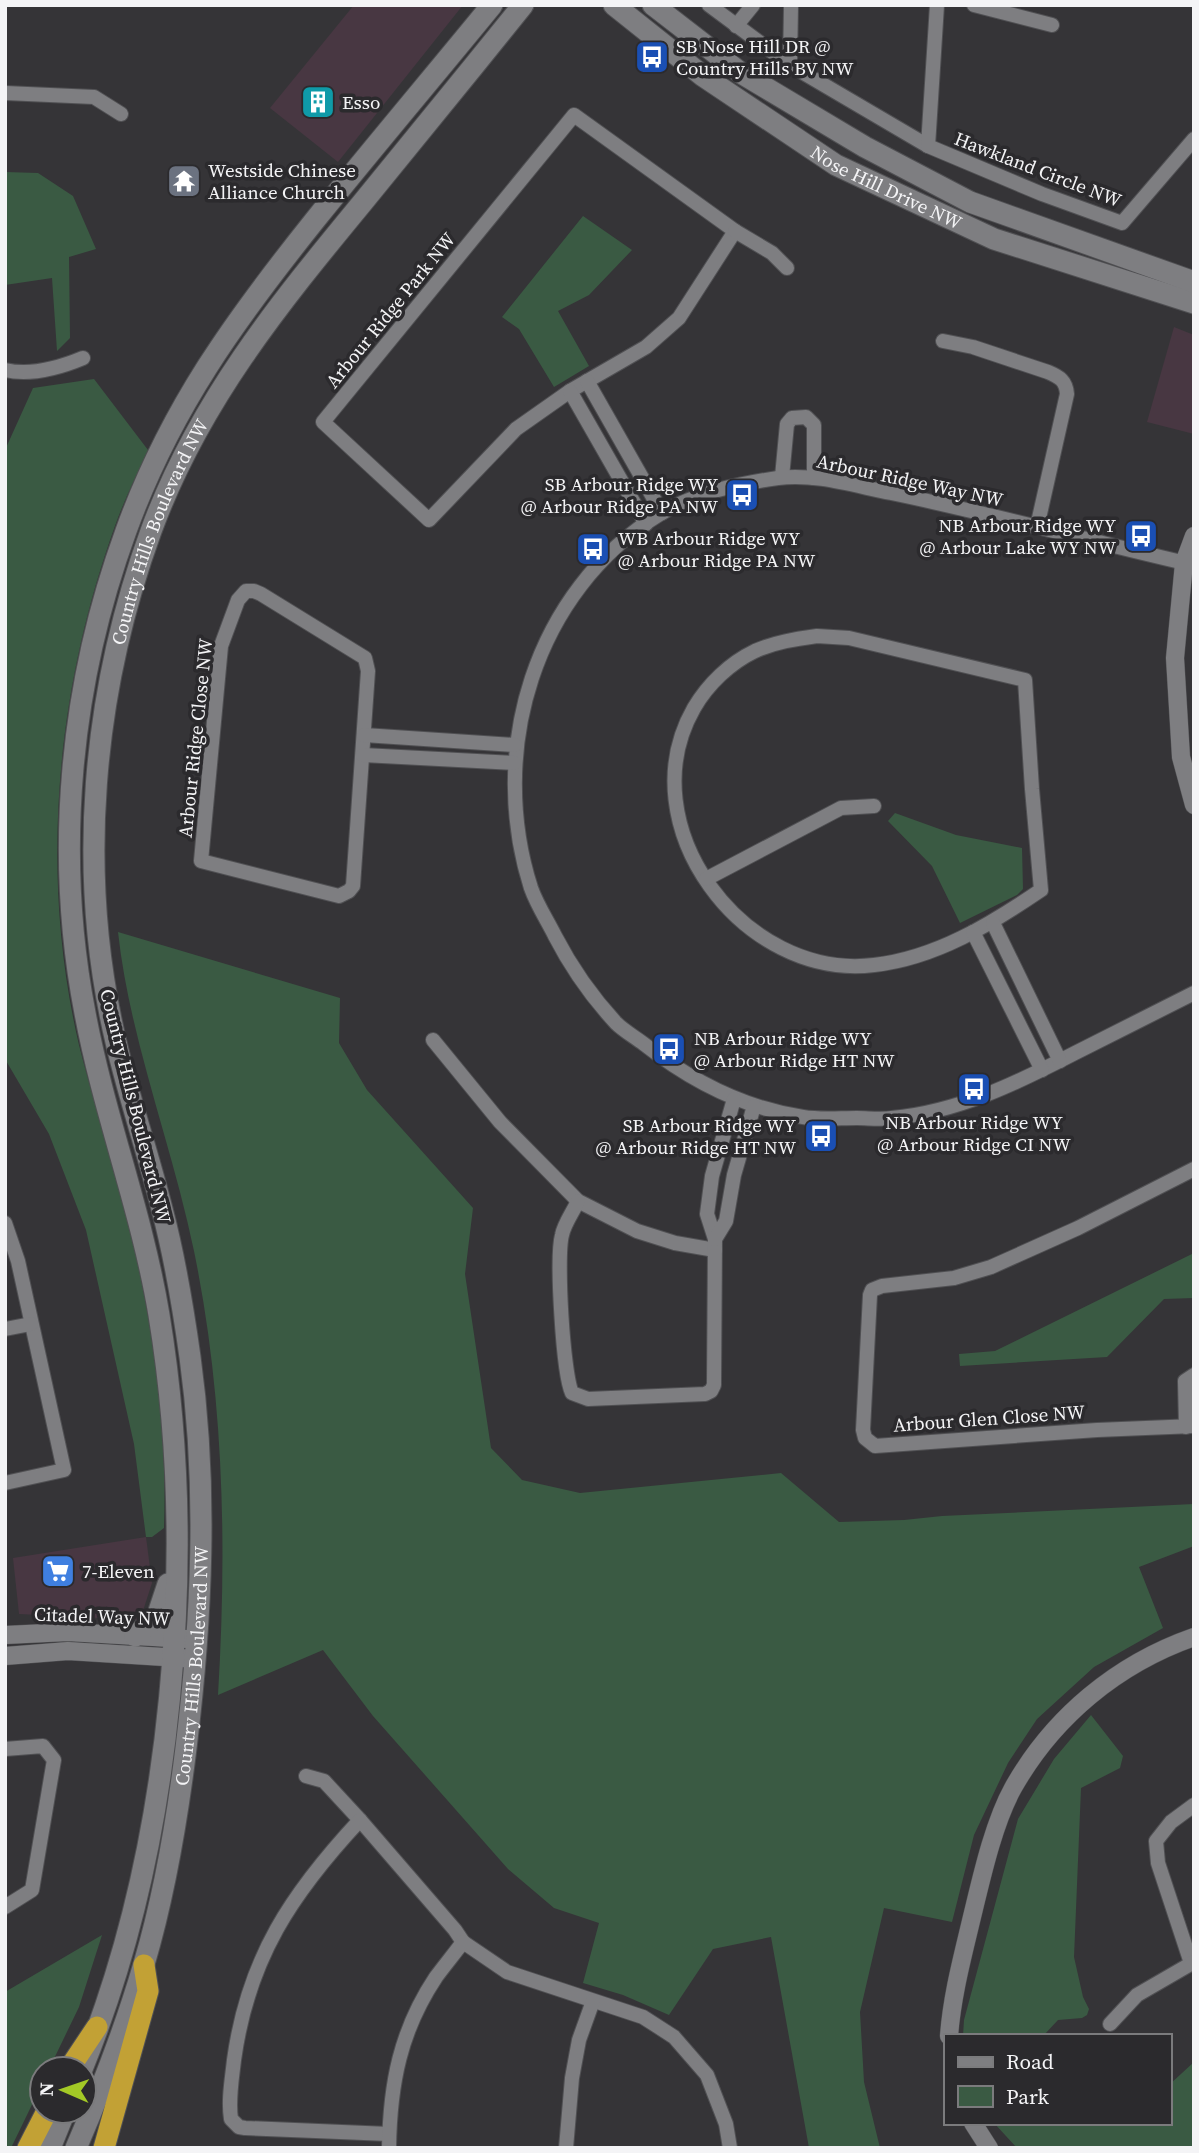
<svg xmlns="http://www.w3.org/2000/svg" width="1199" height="2153" viewBox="0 0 1199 2153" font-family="'Source Serif 4',serif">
	<rect width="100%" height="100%" fill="#353437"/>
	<!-- commercial -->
	<g fill="#483742">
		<polygon points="354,5 463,5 338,162 270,108"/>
		<polygon points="1174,327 1194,335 1194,434 1147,422"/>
		<polygon points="146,1537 152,1583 140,1620 19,1614 13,1558"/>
	</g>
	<!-- green -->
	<g fill="#3a5a43">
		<polygon points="5,172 38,173 73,196 96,249 69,257 70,338 57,351 52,278 5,285"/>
		<polygon points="583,216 632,250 589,295 558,311 589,366 554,387 519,329 502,317"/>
		<path d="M94 379 148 450C137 475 124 500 115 526 56 690 39 874 79 1045 91 1093 107 1141 120 1189 149 1299 168 1414 164 1528L152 1537H146L134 1444 86 1230 49 1134 5 1059V450L33 388Z"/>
		<polygon points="895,813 956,835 1022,848 1023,889 1017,895 960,923 932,866 888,821"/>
		<path d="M118 932 340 998 339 1043 367 1090 473 1208 465 1274 491 1448 522 1480 580 1493 781 1473 839 1522 904 1520 942 1516 1194 1504V1546L1139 1567 1163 1628 1094 1667 1037 1719 1008 1763 974 1835 952 1922 884 1908 860 2012 864 2082 880 2148H809L771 1937 713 1949 669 2015 623 1995 583 1983 599 1923 554 1908 508 1869 373 1716 323 1650 218 1695C227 1546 224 1397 194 1251 172 1144 130 1041 118 932Z"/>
		<polygon points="1194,1253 1194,1298 1164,1299 1107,1357 960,1366 959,1354 995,1351"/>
		<polygon points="1091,1715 1123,1756 1120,1768 1081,1788 1074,1957 1083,1997 1089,2009 1087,2015 1082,2018 1058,2020 1043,2036 963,2036 964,2020 1018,1819 1054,1759"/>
		<polygon points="102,1935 79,2007 49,2069 42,2069 42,2084 11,2148 5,2148 5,1992"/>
		<polygon points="1194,2062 1194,2148 1017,2148 994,2123 1169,2123 1169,2085"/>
	</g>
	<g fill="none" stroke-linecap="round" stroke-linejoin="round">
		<!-- minor casing -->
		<g stroke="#505053" stroke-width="16">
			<g id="minor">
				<polyline points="709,5 790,65 928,146"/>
				<polyline points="937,5 928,146 1042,194 1122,223 1194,139"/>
				<polyline points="974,5 1052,25"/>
				<polyline points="736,26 753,5"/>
				<polyline points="790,65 791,5"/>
				<polyline points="5,93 94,97 121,114"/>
				<polygon points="574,115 735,231 679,318 646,347 570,391 516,429 429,520 323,422"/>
				<polyline points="735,231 772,253 787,268"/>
				<path d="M943 341 973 347 1048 372C1060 377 1066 381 1067 394L1037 527"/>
				<path d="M5 370C31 376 59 368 83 358"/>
				<polyline points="587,381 662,513"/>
				<polyline points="570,391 646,524"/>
				<polyline points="782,477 787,424 792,418 806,417 814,425 814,478"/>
				<path d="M1194 565C1093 542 993 514 891 493 855 486 815 473 778 478 737 484 695 493 660 514 534 591 487 751 531 888 537 905 547 920 555 936 571 967 592 997 616 1023 624 1031 635 1037 644 1044 691 1081 744 1108 803 1117 821 1120 839 1118 857 1118 868 1118 881 1120 892 1118 958 1112 1017 1083 1075 1053 1115 1033 1154 1013 1194 993"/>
				<polygon points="246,591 254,591 261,594 365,658 368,671 353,886 349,891 339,896 201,861 221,646 238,600"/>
				<path d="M817 636 849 638 1025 680 1032 789 1041 890C991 924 936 958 874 965 744 981 627 825 694 708 708 684 730 663 755 651 775 642 796 639 817 636Z"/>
				<polyline points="364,735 515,745"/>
				<polyline points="363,755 514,763"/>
				<polyline points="706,879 841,808 874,806"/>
				<polyline points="993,923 1060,1061"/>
				<polyline points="973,932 1042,1070"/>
				<polyline points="433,1040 500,1122 578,1201 637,1231 675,1243 715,1250"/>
				<polyline points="1194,1169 1078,1228 991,1267 954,1278 882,1286 872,1290 870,1295 863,1430 865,1438 875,1446 1097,1430 1194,1426"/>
				<path d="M578 1201C573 1212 564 1224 562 1235 556 1257 563 1374 572 1393L588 1399 705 1394 711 1391 714 1385 715 1239 707 1214 712 1176 734 1099"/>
				<polyline points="5,1223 18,1261 64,1470 5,1483"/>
				<polyline points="715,1239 726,1221 734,1175 754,1106"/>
				<polyline points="5,1329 31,1324"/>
				<polyline points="1186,1427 1185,1381 1194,1375"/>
				<polyline points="5,1749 43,1746 54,1760 32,1890 5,1907"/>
				<polyline points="306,1776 324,1781 360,1820"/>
				<polyline points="1191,1963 1158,1863 1156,1841 1171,1822 1194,1805"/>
				<polyline points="1110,2024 1137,1995 1194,1962"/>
				<path d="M389 2134 245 2128 239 2127 231 2119C228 2100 232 2079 234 2060 248 1958 292 1893 360 1820L455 1930 463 1942"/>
				<path d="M389 2148C390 2084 400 2031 436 1977 445 1965 454 1954 463 1942L507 1972 643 2017 674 2037 707 2075 726 2124 730 2148"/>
				<polyline points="566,2148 572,2078 579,2040 593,2001"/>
			</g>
		</g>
		<!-- tertiary casing -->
		<g stroke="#505053" stroke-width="19">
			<g id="tertiary">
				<polyline points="1194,536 1184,563 1175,658 1181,757 1194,805"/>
				<polyline points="5,1635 68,1632 187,1639"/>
				<polyline points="5,1656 68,1651 196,1659"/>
				<path d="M949 2036C952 1996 962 1959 971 1921 981 1880 993 1824 1013 1788 1053 1717 1117 1664 1194 1637"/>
				<polyline points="973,2123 989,2148"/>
			</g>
		</g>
		<!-- secondary casing -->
		<g stroke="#505053" stroke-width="23">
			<g id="secondary">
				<path id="s1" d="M614 5 703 76 836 165 994 239 1194 303"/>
				<polyline points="653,5 741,73 865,147 970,202 1194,282"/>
				<polyline points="135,1636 157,1617 168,1584"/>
				<path d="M82 2069C174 1844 198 1554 159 1315 142 1212 104 1115 85 1013 54 853 70 684 126 531 170 409 235 320 315 220 373 148 433 77 492 5"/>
				<polyline points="50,2148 65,2111"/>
				<path id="s2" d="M76 2148C102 2088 126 2026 144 1964 165 1893 177 1821 186 1748 202 1618 208 1487 190 1357 183 1307 175 1258 162 1209 148 1153 129 1098 116 1042 76 873 92 693 151 531 198 403 278 305 363 202 416 137 470 71 523 5"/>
			</g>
		</g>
		<!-- motorway casing -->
		<g stroke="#505053" stroke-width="23">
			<g id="motorway">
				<polyline points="69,2069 97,2027"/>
				<polyline points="28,2148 47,2111"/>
				<polyline points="104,2148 148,1991 144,1965"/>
			</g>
		</g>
		<!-- minor -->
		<use href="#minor" stroke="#7e7e81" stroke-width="14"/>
		<!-- tertiary -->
		<use href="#tertiary" stroke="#7e7e81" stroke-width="18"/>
		<!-- secondary -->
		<use href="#secondary" stroke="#7e7e81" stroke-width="21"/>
		<!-- motorway -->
		<use href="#motorway" stroke="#c2a135" stroke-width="21"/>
	</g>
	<!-- icons -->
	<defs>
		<g id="bus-square" transform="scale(1.75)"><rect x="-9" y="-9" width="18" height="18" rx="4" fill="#1a4fb4" stroke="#2b2a2d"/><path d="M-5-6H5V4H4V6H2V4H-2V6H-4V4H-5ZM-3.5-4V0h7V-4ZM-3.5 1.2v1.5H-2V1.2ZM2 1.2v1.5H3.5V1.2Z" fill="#fff"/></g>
		<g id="building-square" transform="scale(1.75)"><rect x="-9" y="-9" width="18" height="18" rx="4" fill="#0f9aa8" stroke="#2b2a2d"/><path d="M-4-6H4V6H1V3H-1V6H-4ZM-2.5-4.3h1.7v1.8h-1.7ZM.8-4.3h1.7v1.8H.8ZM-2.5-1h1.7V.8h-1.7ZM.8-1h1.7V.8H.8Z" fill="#fff"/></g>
		<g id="temple-square" transform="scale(1.75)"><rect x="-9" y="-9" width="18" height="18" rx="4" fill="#6b7280" stroke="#2b2a2d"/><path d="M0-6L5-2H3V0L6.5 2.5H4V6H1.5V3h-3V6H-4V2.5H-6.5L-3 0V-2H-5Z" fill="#fff"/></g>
		<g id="supermarket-square" transform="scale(1.75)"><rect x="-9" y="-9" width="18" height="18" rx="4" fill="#3f7fe0" stroke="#2b2a2d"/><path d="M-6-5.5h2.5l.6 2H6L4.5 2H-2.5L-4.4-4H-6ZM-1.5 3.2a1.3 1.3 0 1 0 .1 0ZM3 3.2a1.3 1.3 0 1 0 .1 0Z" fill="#fff"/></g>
	</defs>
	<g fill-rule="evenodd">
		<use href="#bus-square" x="652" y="57"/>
		<use href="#building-square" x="318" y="102"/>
		<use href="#temple-square" x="184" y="181"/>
		<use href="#bus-square" x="742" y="495"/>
		<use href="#bus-square" x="1141" y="536"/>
		<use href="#bus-square" x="593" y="549"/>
		<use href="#bus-square" x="669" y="1049"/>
		<use href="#bus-square" x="974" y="1089"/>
		<use href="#bus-square" x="821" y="1136"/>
		<use href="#supermarket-square" x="58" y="1571"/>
	</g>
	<g text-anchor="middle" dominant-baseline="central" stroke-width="7" stroke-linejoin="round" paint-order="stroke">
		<!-- poi labels -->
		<g font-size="19" fill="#f4f4f6" stroke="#2b2a2d" text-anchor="start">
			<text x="676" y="46">SB Nose Hill DR @<tspan x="676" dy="22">Country Hills BV NW</tspan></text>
			<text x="342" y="102">Esso</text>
			<text x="208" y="170">Westside Chinese<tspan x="208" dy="22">Alliance Church</tspan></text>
			<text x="718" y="484" text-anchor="end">SB Arbour Ridge WY<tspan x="718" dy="22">@ Arbour Ridge PA NW</tspan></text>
			<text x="1116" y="525" text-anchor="end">NB Arbour Ridge WY<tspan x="1116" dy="22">@ Arbour Lake WY NW</tspan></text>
			<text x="618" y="538">WB Arbour Ridge WY<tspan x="618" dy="22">@ Arbour Ridge PA NW</tspan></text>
			<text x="694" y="1038">NB Arbour Ridge WY<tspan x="694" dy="22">@ Arbour Ridge HT NW</tspan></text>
			<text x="974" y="1122" text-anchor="middle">NB Arbour Ridge WY<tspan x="974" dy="22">@ Arbour Ridge CI NW</tspan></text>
			<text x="796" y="1125" text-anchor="end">SB Arbour Ridge WY<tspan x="796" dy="22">@ Arbour Ridge HT NW</tspan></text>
			<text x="82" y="1571">7-Eleven</text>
		</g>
		<!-- street labels -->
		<g font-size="19" fill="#f4f4f6" stroke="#2b2a2d">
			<text transform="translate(1038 169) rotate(21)">Hawkland Circle NW</text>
			<text stroke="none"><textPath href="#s1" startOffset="329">Nose Hill Drive NW</textPath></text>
			<text transform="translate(390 310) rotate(-51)">Arbour Ridge Park NW</text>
			<text transform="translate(910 480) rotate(12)">Arbour Ridge Way NW</text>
			<text stroke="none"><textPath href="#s2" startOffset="1654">Country Hills Boulevard NW</textPath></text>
			<text transform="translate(195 738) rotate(-84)">Arbour Ridge Close NW</text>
			<text transform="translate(136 1106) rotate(76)">Country Hills Boulevard NW</text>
			<text transform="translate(989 1418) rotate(-4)">Arbour Glen Close NW</text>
			<text transform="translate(102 1616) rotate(2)">Citadel Way NW</text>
			<text stroke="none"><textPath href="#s2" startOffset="499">Country Hills Boulevard NW</textPath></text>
		</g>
	</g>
	<!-- border -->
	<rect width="1199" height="2153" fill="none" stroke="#f4f4f6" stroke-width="14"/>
	<!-- legend -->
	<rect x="944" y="2034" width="228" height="91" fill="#2b2a2d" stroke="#7b7b7d" stroke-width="2"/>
	<rect x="958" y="2057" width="35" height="10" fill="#7e7e81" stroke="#7b7b7d" stroke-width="2"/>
	<text x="1006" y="2069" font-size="21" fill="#f4f4f6">Road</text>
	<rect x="958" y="2086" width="35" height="21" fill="#3a5a43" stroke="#7b7b7d" stroke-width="2"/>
	<text x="1006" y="2104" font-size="21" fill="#f4f4f6">Park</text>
	<!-- north arrow -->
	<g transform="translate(63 2090) rotate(272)"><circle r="33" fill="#2b2a2d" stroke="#7b7b7d" stroke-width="2"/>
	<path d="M0-5L12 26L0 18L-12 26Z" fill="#a3c926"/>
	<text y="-10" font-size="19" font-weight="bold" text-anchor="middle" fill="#f4f4f6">N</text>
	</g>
</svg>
